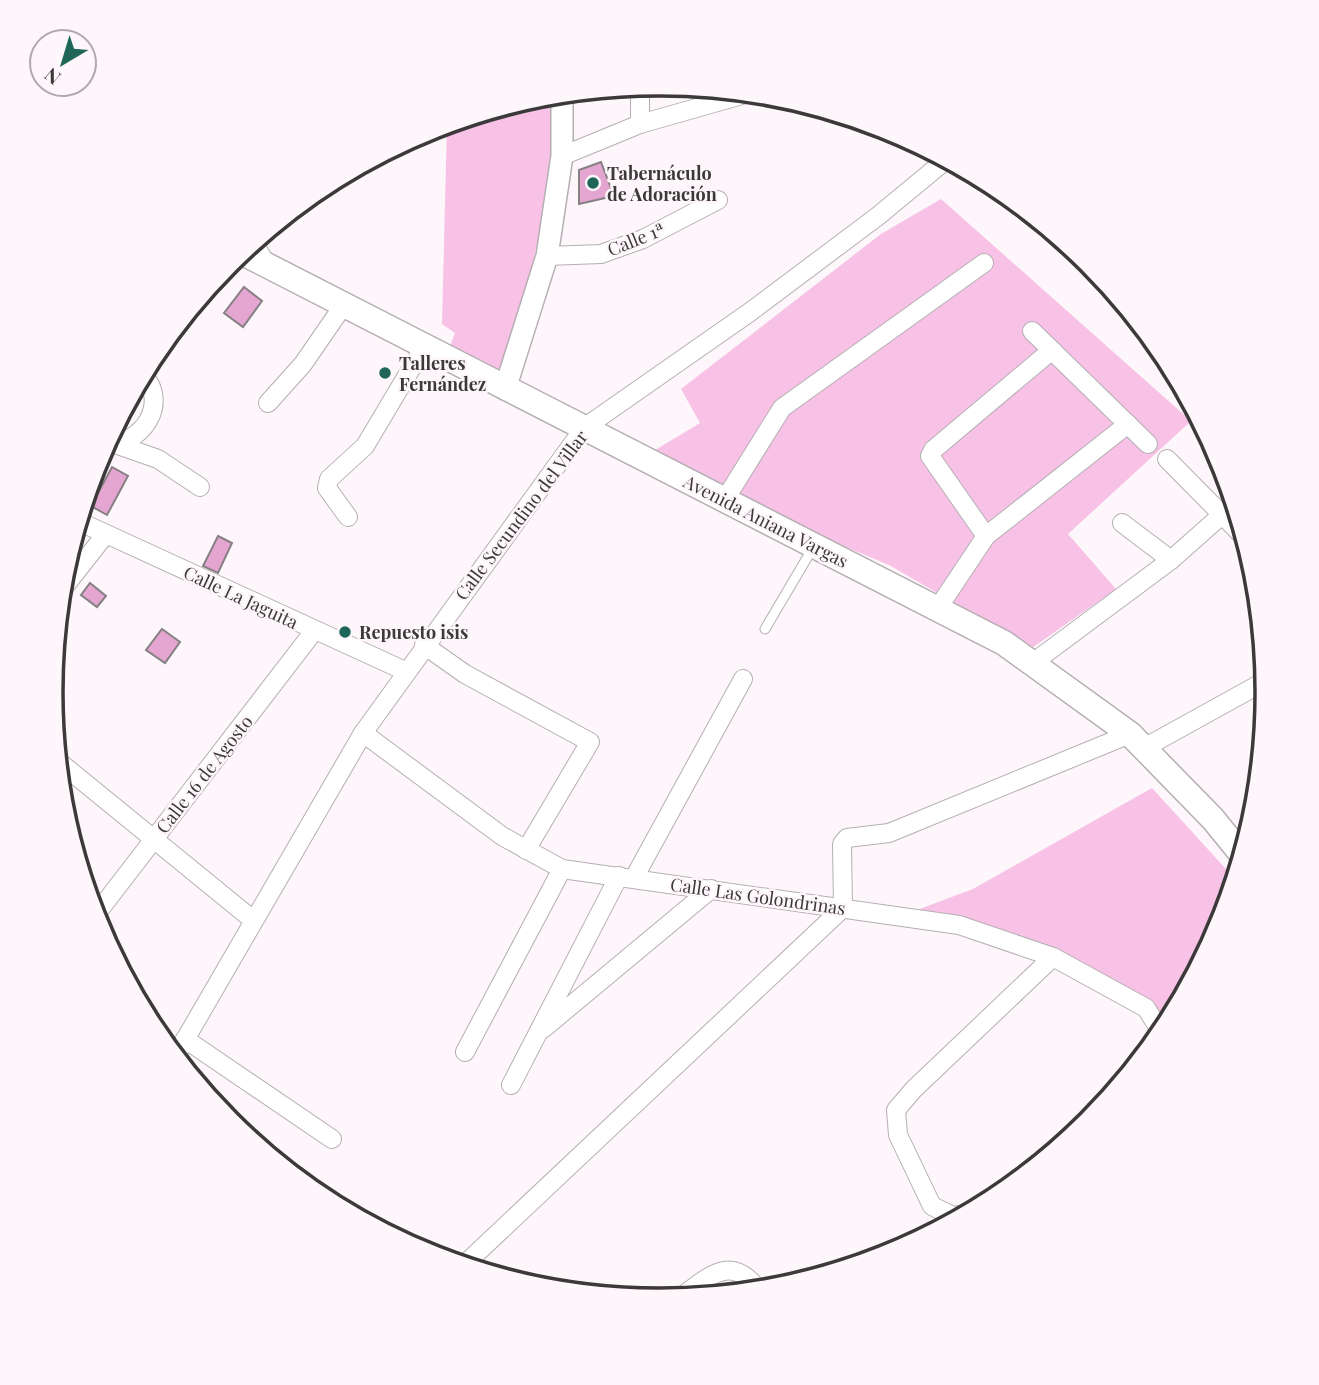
<svg xmlns="http://www.w3.org/2000/svg" width="1319" height="1385" viewBox="0 0 1319 1385" font-family="'Playfair Display',serif">
	<rect width="100%" height="100%" fill="#fdf6fa"/>
	<!-- green -->
	<g fill="#f8c1e6">
		<path d="M554 94C553 193 530 284 503 378L449 349 455 333 442 324 447 124Z"/>
		<polygon points="941,199 1191,421 1068,534 1116,589 1032,648 889,565 745,505 652,452 700,423 681,389 881,234"/>
		<polygon points="1152,788 1236,880 1222,926 1166,1030 1147,1000 1057,949 968,919 917,910 973,889"/>
	</g>
	<!-- building -->
	<g fill="#e4a5d0" stroke="#868084" stroke-width="2">
		<polygon points="601,162 614,196 579,204 579,170"/>
		<polygon points="244,287 262,301 243,327 224,313"/>
		<polygon points="112,467 128,476 107,515 91,506"/>
		<polygon points="218,536 232,543 218,573 203,566"/>
		<polygon points="90,583 106,596 97,607 81,595"/>
		<polygon points="162,629 180,642 165,663 146,650"/>
	</g>
	<g fill="none" stroke-linecap="round" stroke-linejoin="round">
		<!-- service casing -->
		<g stroke="#b5afb3" stroke-width="11">
			<polyline id="service" points="765,629 814,546"/>
		</g>
		<!-- minor casing -->
		<g stroke="#b5afb3" stroke-width="20">
			<g id="minor">
				<polyline points="640,124 640,86"/>
				<polyline points="562,156 640,124 749,93"/>
				<polyline points="253,242 268,267"/>
				<polyline points="547,256 601,254 643,239 718,200"/>
				<polyline points="1032,331 1148,444"/>
				<polyline points="268,403 303,364 343,306"/>
				<path d="M105 444C142 446 170 403 143 375"/>
				<polyline points="118,445 158,459 200,487"/>
				<polyline points="1167,459 1246,539"/>
				<polyline points="724,501 782,408 984,263"/>
				<polyline points="348,517 327,488 329,479 365,446 424,347"/>
				<polyline points="78,521 405,671"/>
				<polyline points="1122,523 1171,560"/>
				<polyline points="986,536 930,456 933,450 1052,350"/>
				<polyline points="61,591 105,535"/>
				<polyline points="938,608 986,536 1128,424"/>
				<polyline points="424,645 465,674 590,742 526,850"/>
				<polyline points="1034,662 1171,560 1224,513"/>
				<polyline points="363,733 502,836 562,869 959,925 1053,957 1146,1008 1163,1035"/>
				<polyline points="1144,748 1267,680"/>
				<polyline points="58,761 253,920"/>
				<polyline points="634,878 743,679"/>
				<polyline points="94,917 314,631"/>
				<polyline points="544,1028 711,889"/>
				<polyline points="185,1039 332,1139"/>
				<polyline points="465,1052 562,869"/>
				<polyline points="175,1057 363,733 584,428 750,312 878,216 947,159"/>
				<polyline points="511,1085 619,876"/>
				<polyline points="970,1214 953,1216 932,1206 898,1135 896,1110 914,1089 1053,957"/>
				<polyline points="463,1266 843,908 842,844 847,838 889,833 1130,734"/>
				<path d="M678 1299C708 1278 731 1251 759 1291"/>
			</g>
		</g>
		<!-- tertiary casing -->
		<g stroke="#b5afb3" stroke-width="24">
			<polyline id="tertiary" points="505,389 547,256 562,156 562,93"/>
		</g>
		<!-- secondary casing -->
		<g stroke="#b5afb3" stroke-width="27">
			<polyline id="secondary" points="241,252 1004,643 1130,734 1213,819 1243,856"/>
		</g>
		<!-- service -->
		<use href="#service" stroke="#fff" stroke-width="9"/>
		<!-- minor -->
		<use href="#minor" stroke="#fff" stroke-width="18"/>
		<!-- tertiary -->
		<use href="#tertiary" stroke="#fff" stroke-width="21"/>
		<!-- secondary -->
		<use href="#secondary" stroke="#fff" stroke-width="24"/>
	</g>
	<!-- markers -->
	<g fill="#1f6558" stroke="#fdf6fa" stroke-width="2.5">
		<circle cx="593" cy="183" r="7"/>
		<circle cx="385" cy="373" r="7"/>
		<circle cx="345" cy="632" r="7"/>
	</g>
	<g text-anchor="middle" dominant-baseline="central" stroke-width="5" stroke-linejoin="round" paint-order="stroke">
		<!-- poi labels -->
		<g font-size="18" font-weight="bold" fill="#3c393b" stroke="#fdf6fa" text-anchor="start">
			<text x="607" y="173">Tabernáculo<tspan x="607" dy="21">de Adoración</tspan></text>
			<text x="399" y="363">Talleres<tspan x="399" dy="21">Fernández</tspan></text>
			<text x="359" y="632">Repuesto isis</text>
		</g>
		<!-- street labels -->
		<g font-size="18" fill="#3c393b" stroke="#fdf6fa">
			<text transform="translate(636 239) rotate(-22)">Calle 1ª</text>
			<text transform="translate(521 515) rotate(-53)">Calle Secundino del Villar</text>
			<text transform="translate(766 521) rotate(27)">Avenida Aniana Vargas</text>
			<text transform="translate(241 597) rotate(25)">Calle La Jaguita</text>
			<text transform="translate(204 774) rotate(-52)">Calle 16 de Agosto</text>
			<text transform="translate(758 896) rotate(8)">Calle Las Golondrinas</text>
		</g>
	</g>
	<!-- crop -->
	<path d="M0 0H1319V1385H0ZM63 692a596 596 0 1 1 1192 0a596 596 0 1 1-1192 0Z" fill="#fdf6fa" fill-rule="evenodd"/>
	<path fill="none" stroke="#3c393b" stroke-width="3.5" d="M63 692a596 596 0 1 1 1192 0a596 596 0 1 1-1192 0Z"/>
	<!-- north arrow -->
	<g transform="translate(63 63) rotate(218)"><circle r="33" fill="#fdf6fa" stroke="#b0aaae" stroke-width="2"/>
	<path d="M0-5L12 26L0 18L-12 26Z" fill="#1f6558"/>
	<text y="-10" font-size="19" font-weight="bold" text-anchor="middle" fill="#3c393b">N</text>
	</g>
</svg>
